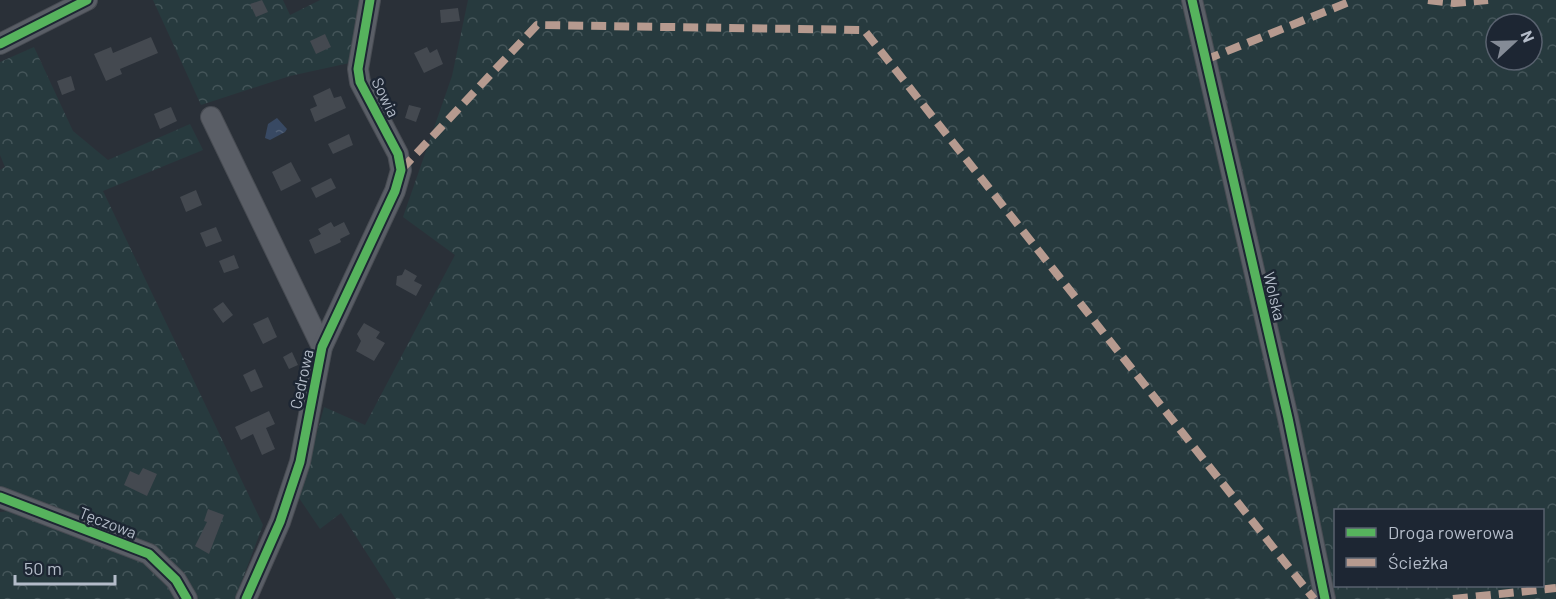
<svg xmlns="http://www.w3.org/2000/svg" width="1556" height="599" viewBox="0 0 1556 599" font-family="Barlow,sans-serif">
	<defs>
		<pattern id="forest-crowns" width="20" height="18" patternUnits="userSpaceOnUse" patternTransform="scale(1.5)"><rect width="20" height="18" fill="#273a3e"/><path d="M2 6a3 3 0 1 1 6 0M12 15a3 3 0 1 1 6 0" fill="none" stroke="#445559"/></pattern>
		<pattern id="water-ripples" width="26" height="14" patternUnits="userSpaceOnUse" patternTransform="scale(1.5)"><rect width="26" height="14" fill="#384963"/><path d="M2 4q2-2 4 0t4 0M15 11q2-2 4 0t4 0" fill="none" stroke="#526178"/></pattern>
	</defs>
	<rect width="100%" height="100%" fill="#2a3038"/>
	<!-- forest -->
	<g fill="url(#forest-crowns)" fill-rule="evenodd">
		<polygon points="153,0 283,0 290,15 320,0 362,0 354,62 290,76 201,105"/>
		<path d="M468 0H1556V599H396L341 513 320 529 299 498 324 407 365 425 455 255 403 217 452 76ZM1496 24H1532V60H1496ZM1336 510H1542V586H1336Z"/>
		<polygon points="34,47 73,131 108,160 190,124 203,150 103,191 263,525 235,599 192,599 176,569 0,488 0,170 5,167 0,155 0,62"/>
		<polygon points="20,510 136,557 185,592 188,599 0,599 0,512"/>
	</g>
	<!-- water -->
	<polygon fill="url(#water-ripples)" points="277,118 287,129 285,132 270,140 265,138 268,124"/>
	<!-- building -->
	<g fill="#444950">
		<polygon points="262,0 268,12 256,17 250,4"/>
		<polygon points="458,8 460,21 441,23 440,10"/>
		<polygon points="325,34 331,47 316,54 310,41"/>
		<polygon points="151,37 158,53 120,69 122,74 106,81 94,54 111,47 113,53"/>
		<polygon points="427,47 430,53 437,49 443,64 424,73 414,53"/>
		<polygon points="71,76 75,90 62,95 57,81"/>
		<polygon points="330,88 334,98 341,96 346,108 315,122 310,109 317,106 313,96"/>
		<polygon points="409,105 421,108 416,122 405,118"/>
		<polygon points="171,107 177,121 160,129 154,114"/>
		<polygon points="349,134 353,145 333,154 328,144"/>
		<polygon points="291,162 301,181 281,191 272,172"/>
		<polygon points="331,178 336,188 316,198 311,188"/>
		<polygon points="196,190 202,205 186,212 180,197"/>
		<polygon points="331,222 334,227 344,222 350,234 340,239 341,242 335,245 315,254 309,240 321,234 318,229"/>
		<polygon points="216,227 222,241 206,247 200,233"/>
		<polygon points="234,255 239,268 224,273 219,261"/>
		<polygon points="405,269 417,276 414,281 422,285 416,296 396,285 397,276 402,275"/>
		<polygon points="223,302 233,315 223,323 213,309"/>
		<polygon points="268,317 277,337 263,344 253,324"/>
		<polygon points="364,323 380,332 376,338 385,343 374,361 356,351 361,341 357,334"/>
		<polygon points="292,352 298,365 289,369 283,357"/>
		<polygon points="255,369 263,387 251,392 243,375"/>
		<polygon points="269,411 275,424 266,428 275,449 262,455 253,434 241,440 235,427"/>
		<polygon points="143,468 157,474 147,496 124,485 130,471 139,475"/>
		<polygon points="208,509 224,515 209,554 195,546 207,522 204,521"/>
	</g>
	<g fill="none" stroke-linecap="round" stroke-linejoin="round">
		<!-- minor casing -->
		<g stroke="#484c53" stroke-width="22">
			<g id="minor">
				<polyline points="1192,0 1288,418 1325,599"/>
				<polyline points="0,44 87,0"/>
				<polyline points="211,117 322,347"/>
				<polyline points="0,497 149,554 176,580 187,599"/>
				<polyline points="246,599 280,522 300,462 322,347 395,191 401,170 398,154 360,82 358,69 370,0"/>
			</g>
		</g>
		<!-- minor -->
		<use href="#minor" stroke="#5a5e66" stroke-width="20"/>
		<!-- quiet -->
		<g stroke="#b69a8f" stroke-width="8" stroke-dasharray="15 8" stroke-linecap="butt">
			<polyline points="1428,0 1454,3 1488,0"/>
			<polyline points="1205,60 1354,0"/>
			<polyline points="401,170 537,25 864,30 1314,599"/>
			<polyline points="1453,599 1556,588"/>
		</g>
		<!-- cycleway casing -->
		<g stroke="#1d2633" stroke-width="13">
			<g id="cycleway">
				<polyline points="1192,0 1288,418 1325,599"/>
				<polyline points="0,44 87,0"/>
				<polyline points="0,497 149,554 176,580 187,599"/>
				<polyline points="246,599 280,522 300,462 322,347 395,191 401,170 398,154 360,82 358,69 370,0"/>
			</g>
		</g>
		<!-- cycleway -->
		<use href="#cycleway" stroke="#56b35d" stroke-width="9"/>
	</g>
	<g text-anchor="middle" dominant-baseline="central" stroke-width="5" stroke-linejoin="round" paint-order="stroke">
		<!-- street labels -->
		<g font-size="16" fill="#b4bcc9" stroke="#1d2633">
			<text transform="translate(386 97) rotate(64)">Sowia</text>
			<text transform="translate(1275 296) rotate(77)">Wolska</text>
			<text transform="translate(301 379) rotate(-78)">Cedrowa</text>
			<text transform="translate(108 522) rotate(21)">Tęczowa</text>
		</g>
	</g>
	<!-- legend -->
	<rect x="1334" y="509" width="210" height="78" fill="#1d2633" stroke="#59626f" stroke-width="1.5"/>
	<rect x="1346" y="528" width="30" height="9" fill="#56b35d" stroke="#59626f" stroke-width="1.5"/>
	<text x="1388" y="539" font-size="18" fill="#b4bcc9">Droga rowerowa</text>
	<rect x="1346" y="558" width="30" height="9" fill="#b69a8f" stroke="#59626f" stroke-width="1.5"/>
	<text x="1388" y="569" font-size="18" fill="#b4bcc9">Ścieżka</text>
	<!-- north arrow -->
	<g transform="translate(1514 42) rotate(68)"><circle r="28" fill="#1d2633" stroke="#59626f" stroke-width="1.5"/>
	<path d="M0-4.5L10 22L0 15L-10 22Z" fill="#848b96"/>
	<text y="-9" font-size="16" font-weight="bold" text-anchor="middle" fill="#b4bcc9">N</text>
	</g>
	<!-- scale -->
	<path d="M15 575v9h100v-9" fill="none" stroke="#b4bcc9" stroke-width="3"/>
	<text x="24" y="575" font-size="18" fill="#b4bcc9" stroke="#1d2633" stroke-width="4.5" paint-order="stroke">50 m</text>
</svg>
